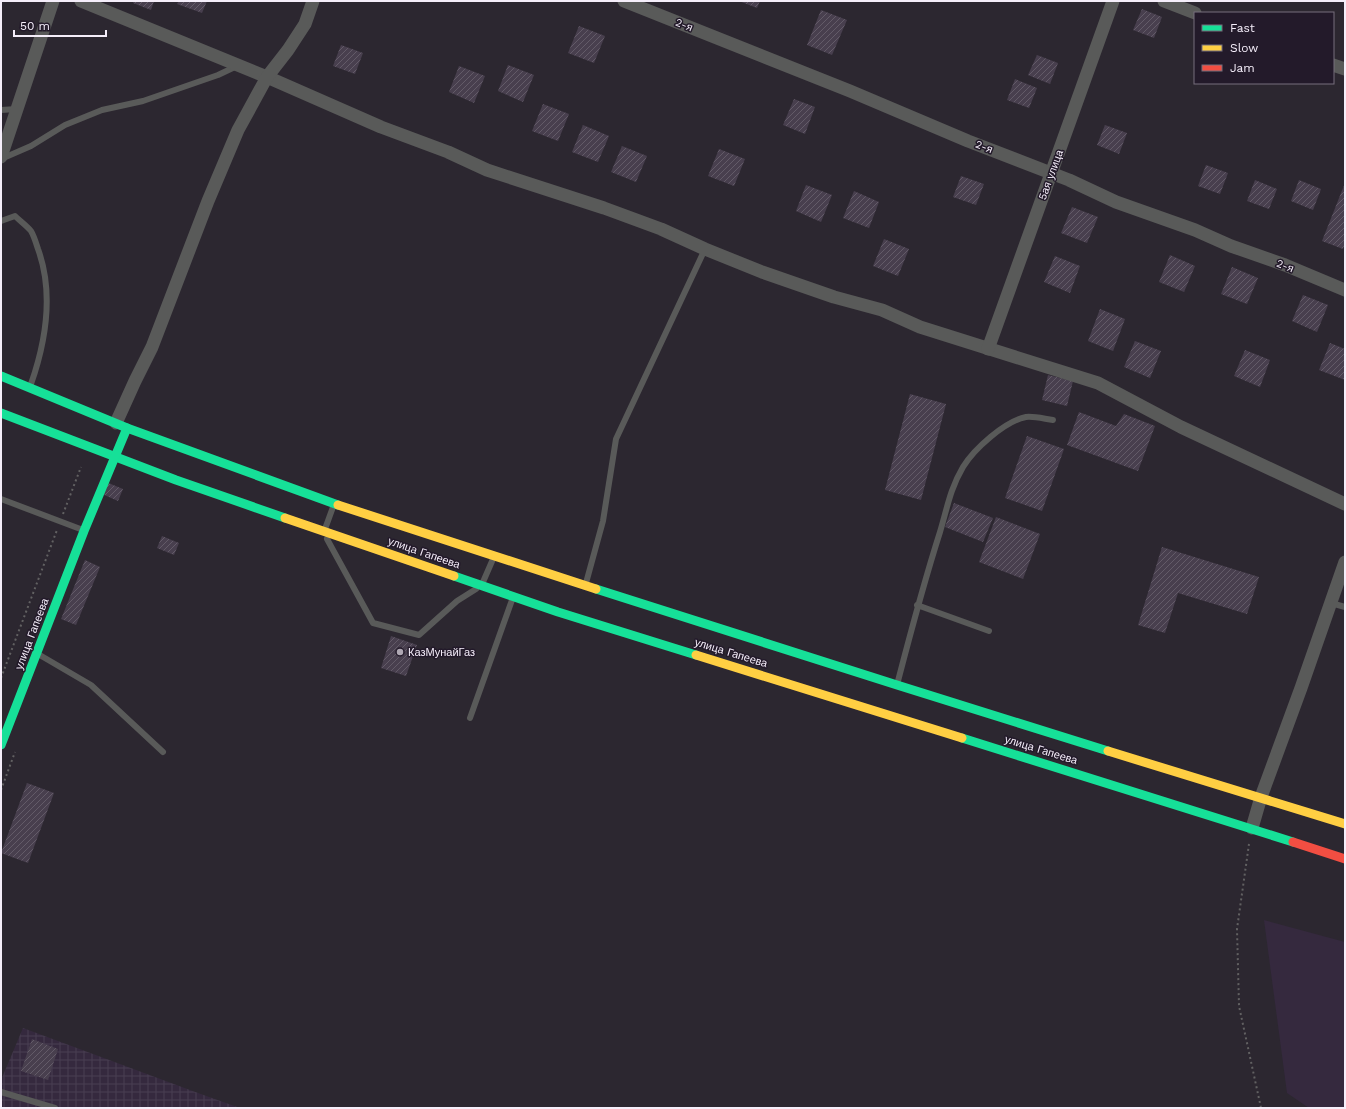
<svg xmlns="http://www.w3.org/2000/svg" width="1346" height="1109" viewBox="0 0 1346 1109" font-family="'Work Sans',sans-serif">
	<defs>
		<pattern id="industrial-grid" width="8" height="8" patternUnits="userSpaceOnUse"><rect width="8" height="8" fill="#35293e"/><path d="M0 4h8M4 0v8" fill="none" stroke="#493e51"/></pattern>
		<pattern id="building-hatch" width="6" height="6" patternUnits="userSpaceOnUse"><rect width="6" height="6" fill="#483f4e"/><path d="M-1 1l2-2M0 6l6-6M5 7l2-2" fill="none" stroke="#635b68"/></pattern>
	</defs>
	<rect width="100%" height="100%" fill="#2c2730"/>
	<!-- built -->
	<polygon fill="#35293e" points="1264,920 1345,942 1345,1108 1309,1108 1287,1093"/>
	<!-- industrial -->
	<polygon fill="url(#industrial-grid)" points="23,1028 198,1093 240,1108 1,1108 1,1080"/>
	<!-- building -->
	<g fill="url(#building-hatch)">
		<polygon points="134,1 154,1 151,10 133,3"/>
		<polygon points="179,1 207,1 202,13 177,4"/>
		<polygon points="739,1 760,1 757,8"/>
		<polygon points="1142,9 1162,17 1154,38 1133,30"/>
		<polygon points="821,10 847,20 832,55 807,45"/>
		<polygon points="579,26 605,36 594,63 568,53"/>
		<polygon points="341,45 363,53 355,74 333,66"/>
		<polygon points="1037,55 1058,63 1050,84 1028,75"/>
		<polygon points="508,65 534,75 523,102 498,91"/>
		<polygon points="459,66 485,76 474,103 449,92"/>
		<polygon points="1015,79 1037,88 1029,108 1007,100"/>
		<polygon points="794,99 815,107 805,134 783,125"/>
		<polygon points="543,104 569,114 558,141 532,131"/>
		<polygon points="583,125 609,136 598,162 572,152"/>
		<polygon points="1105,125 1127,133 1119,154 1097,145"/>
		<polygon points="622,146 647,156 636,182 611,172"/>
		<polygon points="719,149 745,159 734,186 708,176"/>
		<polygon points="1206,165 1228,173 1220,194 1198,186"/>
		<polygon points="961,176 984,184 976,205 953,197"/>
		<polygon points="1255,180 1277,189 1269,209 1247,201"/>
		<polygon points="1299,180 1321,189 1313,210 1291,201"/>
		<polygon points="1345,183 1345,243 1343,249 1322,241"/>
		<polygon points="806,185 832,195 821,222 796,211"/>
		<polygon points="854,191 879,202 869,228 843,218"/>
		<polygon points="1072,207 1098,217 1087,243 1061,233"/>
		<polygon points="884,239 909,249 898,276 873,266"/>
		<polygon points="1170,255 1195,266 1184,292 1159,282"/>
		<polygon points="1055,256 1080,266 1070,293 1044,282"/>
		<polygon points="1232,267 1258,278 1247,304 1221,294"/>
		<polygon points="1303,295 1328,305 1317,332 1292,321"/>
		<polygon points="1100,309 1125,319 1113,351 1088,341"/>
		<polygon points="1135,341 1161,351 1150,378 1124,367"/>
		<polygon points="1330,343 1345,349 1345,380 1319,370"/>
		<polygon points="1245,350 1270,360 1260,387 1234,376"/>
		<polygon points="1048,375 1073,381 1067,406 1042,400"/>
		<polygon points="910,394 946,404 921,500 885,490"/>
		<polygon points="1079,412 1116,426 1124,414 1155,426 1138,471 1067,445"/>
		<polygon points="1027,436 1064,449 1042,511 1005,498"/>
		<polygon points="106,482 123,489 118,501 102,494"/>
		<polygon points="954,503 993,518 983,542 945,527"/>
		<polygon points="996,517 1040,534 1023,579 979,562"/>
		<polygon points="162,536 179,543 174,555 157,548"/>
		<polygon points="1162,547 1259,577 1247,614 1178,593 1165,633 1138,625"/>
		<polygon points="85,560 100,567 76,625 61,619"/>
		<polygon points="391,636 417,645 406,676 381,668"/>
		<polygon points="27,783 54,793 28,863 1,853"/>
		<polygon points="32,1039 58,1049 48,1080 21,1071"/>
	</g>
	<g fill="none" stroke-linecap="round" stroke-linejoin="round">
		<!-- path -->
		<g stroke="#626162" stroke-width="2" stroke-dasharray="2 3" stroke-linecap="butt">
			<polyline points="63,514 81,467"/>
			<polyline points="1,678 57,530"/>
			<polyline points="1,790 15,752"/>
			<polyline points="1249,844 1237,929 1239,1006 1261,1108"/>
		</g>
		<!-- lane -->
		<g stroke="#595a59" stroke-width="6">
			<polyline points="1,110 17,109"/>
			<polyline points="1,159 31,146 65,125 102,110 143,101 218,75 237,66"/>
			<path d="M1 221 15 216C20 221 27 226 31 231 34 236 36 243 38 249 54 293 46 341 31 384"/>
			<polyline points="1,499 83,530"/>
			<polyline points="325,529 333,507"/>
			<polyline points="327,539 373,623 419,635 457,601 476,589"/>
			<polyline points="483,582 493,559"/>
			<polyline points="586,583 603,521 616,439 705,249"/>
			<polyline points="1331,603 1345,607"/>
			<polyline points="917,605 989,631"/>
			<polyline points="38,654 91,685 163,752"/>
			<path d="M898 681C911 631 924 582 940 532 947 509 950 489 963 467 974 449 1005 421 1026 417 1034 416 1045 419 1053 420"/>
			<polyline points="470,718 512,600"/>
			<polyline points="1,1092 55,1108"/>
		</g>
		<!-- street -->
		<g stroke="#595a59" stroke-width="13">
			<polyline points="81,1 267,77 381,127 448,152 487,170 604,208 661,229 705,249 762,272 834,297 882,310 920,327 1098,383 1181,427 1345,504"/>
			<polyline points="624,1 850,91 968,141 1069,180 1116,202 1195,230 1231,246 1285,265 1345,290"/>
			<polyline points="1164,1 1195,13"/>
			<polyline points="1333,65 1345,69"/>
			<polyline points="1,157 53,1"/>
			<polyline points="988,349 1113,1"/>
			<polyline points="116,423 135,381 152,347 208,201 238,130 267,77 288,50 305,24 313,1"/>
			<polyline points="1252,828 1261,797 1301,688 1345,562"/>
		</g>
		<!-- fast -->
		<g stroke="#16e098" stroke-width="9">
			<polyline points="1,376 127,428 338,505"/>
			<polyline points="1,413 176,480 285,518"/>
			<polyline points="454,576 558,612 696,655"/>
			<polyline points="596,589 897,685 1108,751"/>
			<polyline points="962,738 1293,842"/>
			<polyline points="1,745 84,531 127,428"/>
		</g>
		<!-- slow -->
		<g stroke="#ffcf43" stroke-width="9">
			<polyline points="338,505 596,589"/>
			<polyline points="285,518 454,576"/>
			<polyline points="696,655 962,738"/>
			<polyline points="1108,751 1345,824"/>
		</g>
		<!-- jam -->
		<polyline stroke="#f24e42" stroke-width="9" points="1293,842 1345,859"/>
	</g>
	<!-- markers -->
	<circle fill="#afa8b3" stroke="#231a2a" stroke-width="1.5" cx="400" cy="652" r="4"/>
	<g text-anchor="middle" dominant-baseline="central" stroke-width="3" stroke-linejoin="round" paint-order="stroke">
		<!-- street labels -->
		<g font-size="11" fill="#f5eefa" stroke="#231a2a">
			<text transform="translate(684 25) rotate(22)">2-я</text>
			<text transform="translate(984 147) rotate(21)">2-я</text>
			<text transform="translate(1051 175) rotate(-70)">5ая улица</text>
			<text transform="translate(1285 266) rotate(22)">2-я</text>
			<text transform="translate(424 553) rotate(19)">улица Гапеева</text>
			<text transform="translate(32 634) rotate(-69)">улица Гапеева</text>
			<text transform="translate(731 653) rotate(17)">улица Гапеева</text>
			<text transform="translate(1041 750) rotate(17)">улица Гапеева</text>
		</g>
		<!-- poi labels -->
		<g font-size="11" fill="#f5eefa" stroke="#231a2a" text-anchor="start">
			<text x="408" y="652">КазМунайГаз</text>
		</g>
	</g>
	<!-- border -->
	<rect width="1346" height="1109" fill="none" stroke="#f5eefa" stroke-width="4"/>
	<!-- legend -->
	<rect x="1194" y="12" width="140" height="72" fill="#231a2a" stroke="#776f7d"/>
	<rect x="1202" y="25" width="20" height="6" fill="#16e098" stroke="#776f7d"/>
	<text x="1230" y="32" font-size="12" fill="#f5eefa">Fast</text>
	<rect x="1202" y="45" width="20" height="6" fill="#ffcf43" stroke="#776f7d"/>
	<text x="1230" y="52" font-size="12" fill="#f5eefa">Slow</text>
	<rect x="1202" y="65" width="20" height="6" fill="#f24e42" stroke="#776f7d"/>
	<text x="1230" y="72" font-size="12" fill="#f5eefa">Jam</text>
	<!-- scale -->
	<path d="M14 30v6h92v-6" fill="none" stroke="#f5eefa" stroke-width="2"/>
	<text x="20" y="30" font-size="12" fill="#f5eefa" stroke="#231a2a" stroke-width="3" paint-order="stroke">50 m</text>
</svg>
